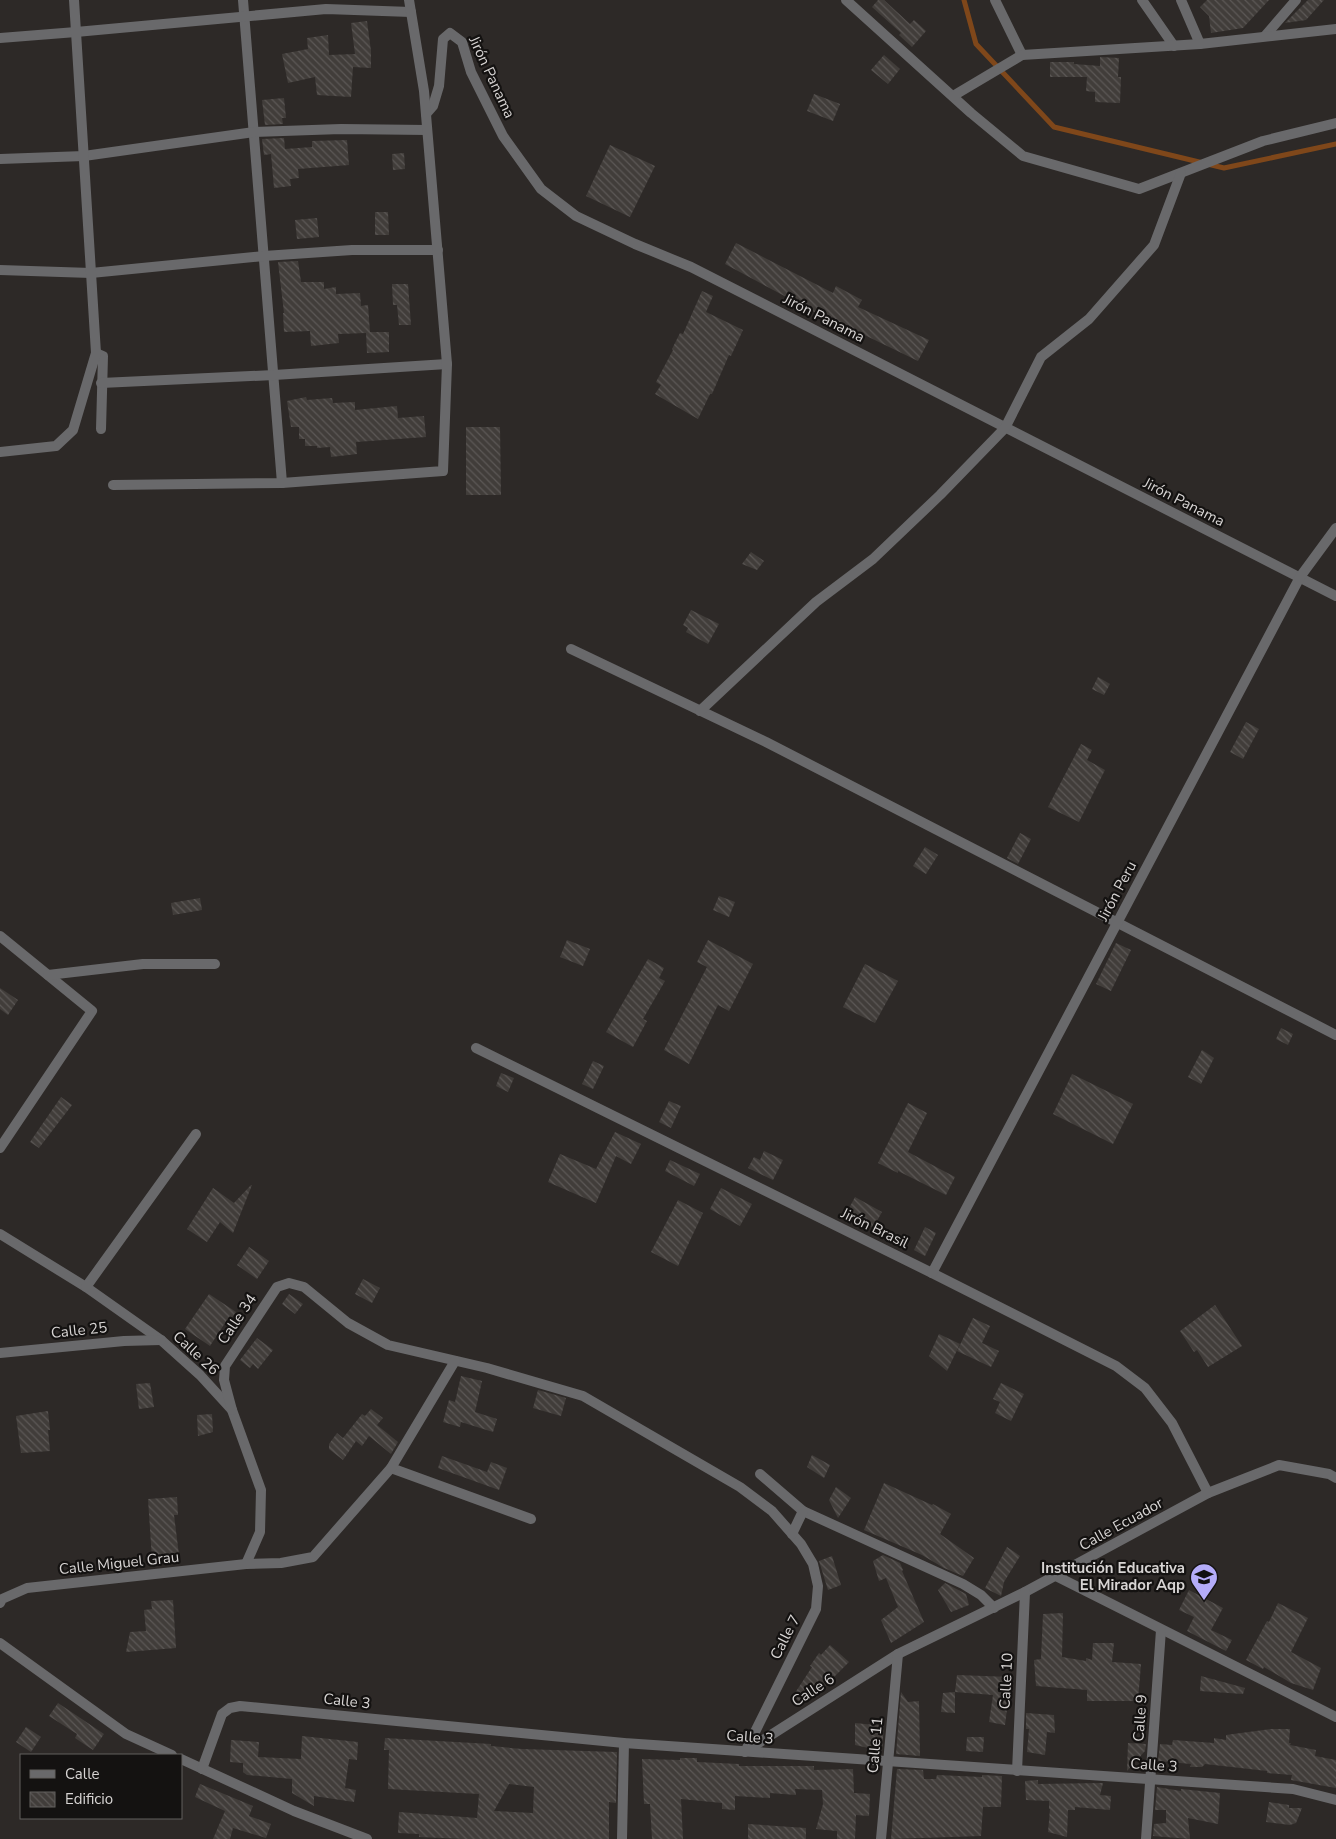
<svg xmlns="http://www.w3.org/2000/svg" width="1336" height="1839" viewBox="0 0 1336 1839" font-family="'Nunito Sans',sans-serif">
	<defs>
		<pattern id="building-back-hatch" width="6" height="6" patternUnits="userSpaceOnUse" patternTransform="scale(1.25)"><rect width="6" height="6" fill="#413d3a"/><path d="M-1 5l2 2M0 0l6 6M5-1l2 2" fill="none" stroke="#5c5856"/></pattern>
	</defs>
	<rect width="100%" height="100%" fill="#2d2927"/>
	<g fill="none" stroke-linecap="round" stroke-linejoin="round">
		<!-- stream -->
		<polyline stroke="#7f471a" stroke-width="5" points="964,0 976,44 1054,127 1224,168 1336,144"/>
	</g>
	<!-- building -->
	<g fill="url(#building-back-hatch)" fill-rule="evenodd">
		<polygon points="878,0 884,0 910,24 914,20 926,31 912,47 899,35 901,33 872,7"/>
		<polygon points="1207,0 1269,0 1243,28 1211,33 1209,16 1200,7"/>
		<polygon points="1308,0 1324,0 1306,20 1285,23"/>
		<polygon points="367,21 371,51 371,68 353,67 351,97 317,95 315,77 288,83 282,54 308,49 307,38 328,35 329,55 355,54 351,23"/>
		<polygon points="884,55 900,69 888,84 871,70"/>
		<polygon points="1100,57 1119,58 1118,77 1121,77 1120,103 1095,102 1095,92 1086,91 1087,77 1050,77 1050,62 1074,62 1074,64 1100,66"/>
		<polygon points="814,94 840,104 833,121 807,111"/>
		<polygon points="284,98 286,118 282,118 283,124 265,125 262,100"/>
		<polygon points="284,138 285,149 312,147 312,141 347,140 349,165 298,169 299,178 290,179 291,186 274,188 271,154 264,155 262,139"/>
		<polygon points="610,145 655,166 630,217 586,196"/>
		<polygon points="404,153 405,169 393,170 392,154"/>
		<polygon points="375,212 388,212 389,235 375,235"/>
		<polygon points="317,218 319,237 297,239 295,220"/>
		<polygon points="736,243 833,293 836,286 862,300 858,307 929,340 918,361 848,327 846,329 725,264"/>
		<polygon points="298,261 301,282 324,282 324,289 336,287 336,294 360,293 361,306 368,305 370,332 389,332 389,352 367,353 366,333 338,334 339,343 311,346 310,331 284,332 283,313 284,313 278,262"/>
		<polygon points="392,284 408,284 411,325 399,325 397,305 393,305"/>
		<polygon points="702,291 713,296 706,312 743,330 731,356 729,355 712,394 710,394 698,419 655,394 661,385 656,382 673,350 672,349 680,333 683,334"/>
		<polygon points="306,397 307,400 332,398 333,403 355,402 355,410 397,406 398,418 424,416 426,437 356,442 357,454 331,457 330,447 317,448 317,446 305,446 305,439 299,439 299,427 291,427 287,401"/>
		<polygon points="466,427 500,427 501,495 466,495"/>
		<polygon points="751,552 764,561 757,570 742,564"/>
		<polygon points="691,610 719,624 708,644 686,632 688,628 683,625"/>
		<polygon points="1098,677 1110,684 1104,695 1092,689"/>
		<polygon points="1246,722 1259,729 1243,759 1230,752"/>
		<polygon points="1081,744 1092,750 1087,760 1105,770 1079,822 1048,807"/>
		<polygon points="1020,833 1031,839 1018,864 1007,858"/>
		<polygon points="925,847 938,855 926,874 913,866"/>
		<polygon points="719,896 735,902 729,917 713,910"/>
		<polygon points="200,898 202,910 173,915 171,903"/>
		<polygon points="567,940 590,949 583,966 560,957"/>
		<polygon points="708,940 753,964 729,1011 718,1005 689,1064 664,1050 707,967 697,962"/>
		<polygon points="1116,943 1131,950 1111,991 1096,984"/>
		<polygon points="648,959 664,968 659,978 665,981 643,1019 647,1021 633,1047 606,1032"/>
		<polygon points="865,964 898,981 875,1023 843,1007"/>
		<polygon points="0,988 18,1000 8,1015 0,1009"/>
		<polygon points="1281,1028 1293,1034 1288,1045 1276,1039"/>
		<polygon points="1202,1050 1214,1058 1201,1084 1188,1077"/>
		<polygon points="593,1061 604,1066 593,1089 582,1084"/>
		<polygon points="501,1073 514,1078 508,1092 496,1086"/>
		<polygon points="1072,1074 1133,1104 1113,1144 1053,1114"/>
		<polygon points="61,1097 72,1105 39,1148 30,1142"/>
		<polygon points="669,1101 681,1106 671,1128 659,1122"/>
		<polygon points="908,1103 927,1113 908,1152 955,1177 946,1195 898,1171 898,1173 878,1163"/>
		<polygon points="615,1132 641,1144 631,1164 616,1156 596,1203 548,1182 560,1154 596,1169"/>
		<polygon points="764,1151 783,1160 773,1180 748,1168 754,1157 760,1160"/>
		<polygon points="670,1160 700,1174 694,1186 665,1171"/>
		<polygon points="251,1185 252,1185 233,1233 220,1222 207,1242 187,1229 213,1188 234,1203"/>
		<polygon points="721,1188 752,1204 740,1226 710,1209"/>
		<polygon points="855,1197 882,1212 873,1228 846,1214"/>
		<polygon points="678,1200 703,1213 678,1266 651,1252"/>
		<polygon points="925,1227 936,1233 925,1256 914,1250"/>
		<polygon points="249,1247 269,1261 257,1279 237,1265"/>
		<polygon points="363,1279 380,1288 372,1303 355,1294"/>
		<polygon points="209,1294 236,1312 229,1322 227,1320 210,1346 185,1329"/>
		<polygon points="289,1294 303,1304 295,1314 282,1304"/>
		<polygon points="1215,1305 1242,1346 1208,1367 1197,1350 1194,1352 1180,1331"/>
		<polygon points="973,1318 990,1326 982,1343 999,1351 991,1367 957,1351"/>
		<polygon points="939,1334 960,1344 947,1371 929,1356"/>
		<polygon points="257,1338 273,1350 258,1369 253,1364 250,1368 240,1360"/>
		<polygon points="461,1376 482,1381 475,1412 497,1419 493,1432 461,1422 460,1427 443,1422 449,1400 455,1402"/>
		<polygon points="150,1383 154,1407 139,1409 136,1384"/>
		<polygon points="1001,1383 1024,1394 1011,1421 995,1413 1000,1402 993,1399"/>
		<polygon points="538,1390 566,1398 561,1416 533,1408"/>
		<polygon points="371,1409 383,1418 377,1425 398,1442 391,1454 369,1436 362,1446 356,1441 343,1460 329,1449 329,1444 337,1433 343,1438 362,1414 365,1416"/>
		<polygon points="48,1411 50,1430 48,1430 50,1451 21,1453 16,1416"/>
		<polygon points="212,1414 213,1432 198,1436 197,1415"/>
		<polygon points="812,1455 830,1465 824,1478 807,1467"/>
		<polygon points="442,1456 487,1472 491,1462 507,1468 499,1490 438,1468"/>
		<polygon points="884,1483 932,1505 933,1504 951,1514 940,1534 974,1558 963,1576 944,1568 922,1555 864,1530"/>
		<polygon points="836,1487 851,1498 838,1518 829,1500"/>
		<polygon points="177,1497 178,1515 174,1515 179,1555 152,1559 148,1499"/>
		<polygon points="1007,1547 1020,1556 1004,1582 1001,1596 985,1588"/>
		<polygon points="883,1555 900,1563 903,1570 902,1571 924,1622 891,1643 881,1620 898,1607 886,1578 879,1581 873,1561"/>
		<polygon points="832,1556 841,1585 828,1590 819,1561"/>
		<polygon points="945,1583 966,1594 969,1605 951,1612 938,1590"/>
		<polygon points="1189,1590 1223,1608 1211,1630 1232,1640 1226,1651 1187,1631 1194,1617 1179,1610"/>
		<polygon points="173,1600 176,1648 126,1652 130,1632 146,1631 144,1610 152,1609 151,1601"/>
		<polygon points="1278,1603 1308,1618 1291,1652 1321,1668 1313,1690 1291,1683 1264,1667 1263,1669 1246,1660 1267,1621 1269,1622"/>
		<polygon points="1063,1613 1062,1657 1086,1661 1086,1658 1092,1660 1093,1643 1114,1643 1112,1662 1141,1664 1138,1701 1087,1701 1087,1690 1036,1686 1034,1660 1041,1659 1043,1614"/>
		<polygon points="830,1645 849,1662 825,1686 819,1680 802,1704 793,1696 812,1667 810,1666 819,1653 821,1655"/>
		<polygon points="957,1675 1011,1677 1005,1725 989,1722 993,1695 955,1692"/>
		<polygon points="1201,1676 1245,1688 1243,1694 1200,1691"/>
		<polygon points="901,1692 908,1702 919,1701 920,1756 896,1754"/>
		<polygon points="955,1692 955,1713 941,1712 943,1693"/>
		<polygon points="58,1703 104,1734 93,1750 75,1738 77,1734 49,1716"/>
		<polygon points="1026,1713 1054,1715 1055,1733 1047,1732 1045,1755 1027,1752 1029,1729 1026,1729"/>
		<polygon points="855,1723 884,1726 882,1751 855,1745"/>
		<polygon points="26,1727 41,1737 31,1752 16,1742"/>
		<polygon points="1271,1729 1290,1729 1289,1743 1291,1743 1290,1745 1316,1750 1315,1756 1336,1760 1336,1788 1291,1780 1292,1775 1267,1773 1267,1771 1205,1764 1202,1767 1190,1767 1191,1764 1158,1761 1160,1744 1172,1745 1173,1740 1214,1743 1214,1738 1226,1740 1226,1735"/>
		<polygon points="302,1736 358,1742 357,1760 349,1759 345,1788 356,1790 354,1802 314,1796 314,1806 292,1793 292,1779 247,1775 243,1772 243,1763 230,1762 231,1740 259,1742 258,1757 301,1759"/>
		<polygon points="967,1737 984,1737 983,1752 966,1751"/>
		<path d="M385 1738 491 1744V1746L522 1749 617 1752 616 1803 609 1802V1839H465L419 1837V1834L398 1833 399 1812 477 1818 479 1794 388 1789 389 1750H384ZM509 1784 534 1787 533 1813 494 1811Z"/>
		<polygon points="1128,1743 1146,1744 1145,1751 1127,1771"/>
		<polygon points="680,1758 697,1758 697,1762 739,1764 739,1766 814,1766 814,1770 853,1769 854,1793 870,1794 869,1816 856,1815 855,1839 837,1839 837,1831 816,1829 823,1804 822,1790 795,1789 796,1795 770,1793 770,1798 735,1796 735,1810 722,1809 722,1803 681,1799 683,1839 652,1839 650,1804 644,1804 642,1759 680,1760"/>
		<polygon points="897,1769 923,1770 924,1779 936,1779 937,1775 982,1777 982,1775 1002,1776 1001,1807 983,1807 981,1836 891,1839"/>
		<polygon points="1038,1780 1038,1784 1103,1783 1100,1795 1111,1796 1110,1810 1075,1807 1075,1810 1068,1810 1067,1837 1048,1832 1050,1809 1049,1809 1049,1801 1026,1800 1025,1781"/>
		<polygon points="200,1784 253,1806 249,1816 271,1824 266,1838 233,1828 230,1839 213,1839 225,1811 195,1797"/>
		<polygon points="1157,1787 1181,1791 1181,1789 1220,1793 1218,1824 1188,1818 1190,1839 1153,1836 1154,1824 1166,1823 1166,1810 1155,1810"/>
		<polygon points="1269,1802 1289,1805 1289,1808 1302,1808 1296,1823 1290,1825 1266,1822"/>
		<polygon points="748,1824 806,1828 806,1839 748,1839"/>
	</g>
	<g fill="none" stroke-linecap="round" stroke-linejoin="round">
		<!-- minor -->
		<g stroke="#69696b" stroke-width="10">
			<polyline points="243,0 282,483"/>
			<polyline points="846,0 971,113 1023,156 1139,189 1263,141 1336,123"/>
			<polyline points="995,0 1022,55"/>
			<polyline points="1142,0 1174,46"/>
			<polyline points="1181,0 1200,44"/>
			<polyline points="1265,36 1296,0"/>
			<polyline points="0,38 76,32 326,9 411,12"/>
			<polyline points="953,96 1022,55 1200,44 1336,29"/>
			<polyline points="426,114 433,106 439,86 443,39 450,33 462,42 471,72 503,136 541,189 576,216 635,244 691,267 1336,596"/>
			<polyline points="0,159 84,156 254,132 341,129 427,130"/>
			<polyline points="0,270 91,273 264,256 352,250 438,250"/>
			<polyline points="96,353 103,356 101,429"/>
			<polyline points="101,383 274,375 447,364"/>
			<polyline points="0,452 56,446 73,430 96,353 74,0"/>
			<polyline points="113,485 282,483 443,471 447,364 424,91 409,0"/>
			<polyline points="571,649 766,742 1336,1035"/>
			<polyline points="700,711 816,602 873,559 940,495 1005,428 1041,357 1089,319 1154,245 1181,173"/>
			<polyline points="0,936 92,1011 0,1148"/>
			<polyline points="48,975 143,964 215,964"/>
			<polyline points="476,1048 932,1273 1116,1366 1145,1388 1172,1423 1208,1493"/>
			<polyline points="0,1234 86,1287 161,1340 200,1375 232,1410 261,1490 260,1532 246,1564"/>
			<polyline points="932,1273 1300,577 1336,528"/>
			<polyline points="86,1287 196,1134"/>
			<polyline points="0,1353 124,1341 161,1340"/>
			<polyline points="232,1410 224,1380 225,1366 277,1287 289,1283 304,1287 348,1323 388,1345 487,1368 583,1396 740,1487 772,1511 801,1544 813,1564 818,1586 816,1609 745,1752"/>
			<polyline points="391,1468 531,1519"/>
			<polyline points="760,1474 803,1511 963,1584 981,1595 994,1608"/>
			<polyline points="792,1534 803,1511"/>
			<polyline points="1056,1576 1336,1717"/>
			<polyline points="0,1603 2,1599 27,1588 246,1564 281,1563 313,1557 391,1468 455,1361"/>
			<polyline points="0,1643 126,1734 172,1755"/>
			<polyline points="746,1751 898,1654 1025,1592 1208,1493 1279,1465 1329,1474 1336,1478"/>
			<polyline points="181,1759 294,1811 367,1839"/>
			<polyline points="202,1769 222,1714 230,1708 240,1706 624,1743 1293,1789 1336,1800"/>
			<polyline points="1017,1771 1025,1592"/>
			<polyline points="622,1839 624,1743"/>
			<polyline points="881,1839 898,1654"/>
			<polyline points="1146,1839 1161,1630"/>
		</g>
	</g>
	<!-- icons -->
	<defs>
		<g id="school-pin" transform="scale(1.4375)"><path d="M0 17L-7.5 6A9.5 9.5 0 1 1 7.5 6Z" fill="#b4acf9" stroke="#141211"/><path d="M0-5L7-2L0 1L-7-2ZM-4 1L0 2.5L4 1V4Q0 6-4 4Z" fill="#111"/></g>
	</defs>
	<g fill-rule="evenodd">
		<use href="#school-pin" x="1204" y="1577"/>
	</g>
	<g text-anchor="middle" dominant-baseline="central" stroke-width="4.5" stroke-linejoin="round" paint-order="stroke">
		<!-- street labels -->
		<g font-size="15" fill="#d7d4d3" stroke="#141211">
			<text transform="translate(492 77) rotate(65)">Jirón Panama</text>
			<text transform="translate(824 318) rotate(27)">Jirón Panama</text>
			<text transform="translate(1184 502) rotate(27)">Jirón Panama</text>
			<text transform="translate(1117 891) rotate(-62)">Jirón Peru</text>
			<text transform="translate(875 1228) rotate(26)">Jirón Brasil</text>
			<text transform="translate(237 1319) rotate(-56)">Calle 34</text>
			<text transform="translate(79 1330) rotate(-6)">Calle 25</text>
			<text transform="translate(196 1353) rotate(43)">Calle 26</text>
			<text transform="translate(1121 1524) rotate(-29)">Calle Ecuador</text>
			<text transform="translate(119 1563) rotate(-6)">Calle Miguel Grau</text>
			<text transform="translate(785 1637) rotate(-63)">Calle 7</text>
			<text transform="translate(1006 1681) rotate(-87)">Calle 10</text>
			<text transform="translate(813 1690) rotate(-33)">Calle 6</text>
			<text transform="translate(347 1701) rotate(6)">Calle 3</text>
			<text transform="translate(1140 1718) rotate(-86)">Calle 9</text>
			<text transform="translate(750 1737) rotate(4)">Calle 3</text>
			<text transform="translate(875 1745) rotate(-85)">Calle 11</text>
			<text transform="translate(1154 1765) rotate(4)">Calle 3</text>
		</g>
		<!-- poi labels -->
		<g font-size="15" font-weight="bold" fill="#d7d4d3" stroke="#141211" text-anchor="end">
			<text x="1185" y="1568">Institución Educativa<tspan x="1185" dy="17">El Mirador Aqp</tspan></text>
		</g>
	</g>
	<!-- legend -->
	<rect x="20" y="1754" width="162" height="65" fill="#141211" stroke="#62605f"/>
	<rect x="30" y="1770" width="25" height="8" fill="#69696b" stroke="#62605f"/>
	<text x="65" y="1779" font-size="15" fill="#d7d4d3">Calle</text>
	<rect x="30" y="1792" width="25" height="15" fill="url(#building-back-hatch)" stroke="#62605f"/>
	<text x="65" y="1804" font-size="15" fill="#d7d4d3">Edificio</text>
</svg>
